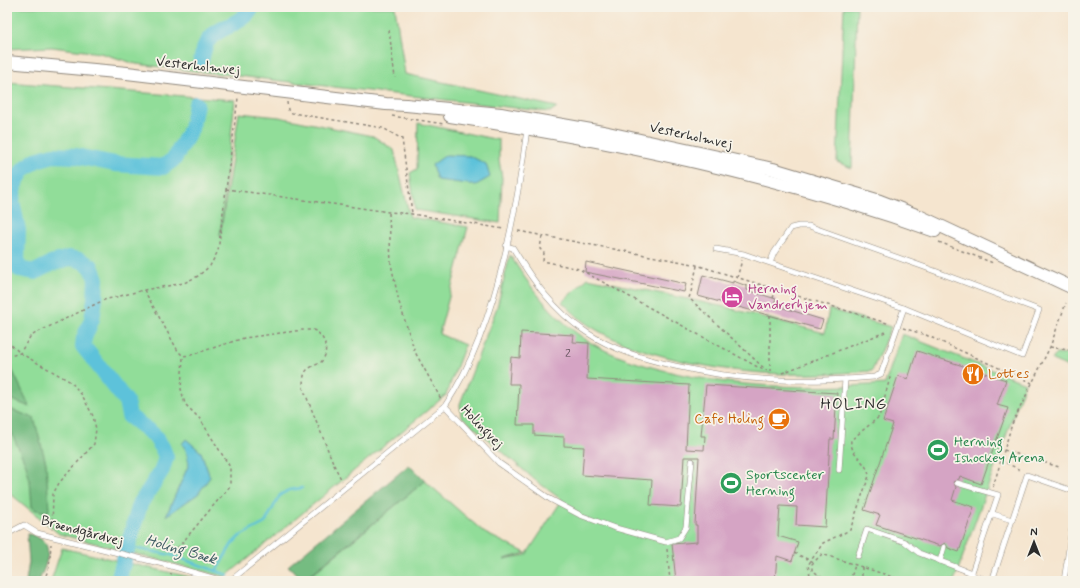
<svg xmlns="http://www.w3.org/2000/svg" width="1080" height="588" viewBox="0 0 1080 588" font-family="Mynerve,sans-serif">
	<rect width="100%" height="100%" fill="#f7f3e8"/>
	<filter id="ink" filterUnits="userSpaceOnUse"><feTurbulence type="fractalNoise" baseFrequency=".025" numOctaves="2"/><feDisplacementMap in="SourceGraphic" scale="8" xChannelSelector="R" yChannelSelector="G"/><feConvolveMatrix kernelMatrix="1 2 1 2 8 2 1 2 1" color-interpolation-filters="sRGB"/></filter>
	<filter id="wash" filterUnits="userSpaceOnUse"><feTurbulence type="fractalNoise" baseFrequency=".012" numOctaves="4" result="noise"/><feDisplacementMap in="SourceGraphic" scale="16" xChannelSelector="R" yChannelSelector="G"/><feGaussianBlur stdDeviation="0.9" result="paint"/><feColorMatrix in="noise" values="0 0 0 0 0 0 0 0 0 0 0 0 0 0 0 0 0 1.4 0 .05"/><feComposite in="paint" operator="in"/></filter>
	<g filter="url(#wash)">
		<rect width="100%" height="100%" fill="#f5e5cf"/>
		<!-- green -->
		<g fill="#91dd99" stroke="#5e8462">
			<polygon points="7,7 395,7 405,74 557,107 550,112 195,71 136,64 100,53 52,47 7,49"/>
			<polygon points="844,7 857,7 852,168 837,162"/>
			<polygon points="7,82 235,100 220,236 239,113 279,117 373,136 394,150 410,217 468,227 439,334 465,345 446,395 225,577 59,534 7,491"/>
			<polygon points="418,123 499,140 499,160 502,178 500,223 415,210 410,173 417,169"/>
			<path d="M510 255C530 287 551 315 582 337 605 353 632 362 659 369 734 389 809 389 885 384L902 334 1025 383 954 581H304L425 481 485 533 526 553 504 559 526 555 562 500 535 480 461 416 460 404 497 307Z"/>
			<path d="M588 278 725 307 825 333 829 309 891 327 872 371C798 377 736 376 663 356 638 349 612 340 590 326 580 320 571 310 562 302Z"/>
			<polygon points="1056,354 1073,355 1073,369 1052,360"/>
			<polygon points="62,548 199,579 205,581 51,581"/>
		</g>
		<!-- forest -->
		<g fill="#74bc81" stroke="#507456">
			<polygon points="7,361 8,361 30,407 7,398"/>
			<polygon points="7,408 34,418 46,463 49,510 48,512 36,510 32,507 30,481 26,465 7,423"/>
			<polygon points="409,465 425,481 304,580 288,566"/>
			<path d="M27 534C31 534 35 536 39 538 56 547 44 568 39 581H26L29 562Z"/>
		</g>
		<!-- water -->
		<g fill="#5dc2da" stroke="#447682">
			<polygon points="446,155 470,156 486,164 490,177 476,185 437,180 432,165"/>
			<polygon points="186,439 201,452 210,477 198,494 166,516 189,464 186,450 182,444"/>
		</g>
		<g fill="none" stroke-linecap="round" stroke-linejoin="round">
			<!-- stream -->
			<g stroke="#5dc2da" stroke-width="2.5">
				<polyline points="128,547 171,555 228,575"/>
				<polyline points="216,571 232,544 240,536 265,523 280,495 289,490 302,488"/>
			</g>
			<!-- river -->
			<g stroke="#5dc2da" stroke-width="16">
				<path d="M201 60C203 54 204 47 207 42 218 25 243 26 252 7"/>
				<polyline points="118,581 140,504 162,470 166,457 162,447 154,435 129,416 126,401 83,346 84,338 92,319 95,299 96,279 91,266 80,260 69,258 50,264 35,272 19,269 17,262 18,230 12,201 15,183 24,169 36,160 53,155 76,156 115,164 163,167 174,159 191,129 196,104"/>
			</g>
		</g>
		<g id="blocks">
			<!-- building -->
			<g fill="#d5a4c4">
				<polygon points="586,262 686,284 684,292 585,272"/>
				<polygon points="703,275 733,283 733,281 747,286 747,290 776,299 774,305 823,320 820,329 698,296"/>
				<polygon points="521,332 574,335 573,342 589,343 587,379 689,385 686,449 704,450 705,436 701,436 706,385 837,393 834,439 830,439 825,527 796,525 797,507 780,506 778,536 798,542 792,561 777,556 775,581 676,581 672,544 697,542 697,525 695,525 699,457 684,457 681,507 650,505 652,480 582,475 584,447 564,446 564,437 534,435 534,425 517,425 519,384 509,384 511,357 520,358"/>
				<polygon points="917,351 1006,380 997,405 1008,408 981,484 960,476 959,479 953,482 956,487 952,500 974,507 959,552 948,548 945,543 940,546 876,525 880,515 864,510 893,424 883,421 898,376 908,379"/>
			</g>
		</g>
	</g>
	<g filter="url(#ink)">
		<use href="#blocks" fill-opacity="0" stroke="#90887d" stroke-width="1"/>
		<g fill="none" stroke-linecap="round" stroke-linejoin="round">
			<!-- service casing -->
			<g stroke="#90887d" stroke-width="6">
				<g id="service">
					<path d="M506 246 513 248C532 280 554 311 586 332 613 350 644 359 675 366 745 382 803 383 874 377L881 374 904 308"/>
					<polyline points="716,249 744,254 770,263 904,308 1022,356 1039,310 924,267 809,226 799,226 791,228 774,253 770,263"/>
					<path d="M445 406C495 331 516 218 527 129"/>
					<polyline points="839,470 845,379"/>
					<polyline points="957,483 998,495 969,581"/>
					<polyline points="993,514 1012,520"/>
					<polyline points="7,534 24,525 37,533 171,566 223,581"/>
					<polyline points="858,556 867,529 905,542 919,553 972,573"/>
					<polyline points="940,561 944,547"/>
					<polyline points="971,575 990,581"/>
					<polyline points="230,581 445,406 499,463 550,499 580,515 612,527 666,542 679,538 686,527 692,461"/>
					<polyline points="992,581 1027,475 1073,491"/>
					<polyline points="1064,581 1073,522"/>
				</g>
			</g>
			<!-- tertiary casing -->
			<g stroke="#90887d" stroke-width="14">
				<g id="tertiary">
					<polyline points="7,62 127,73 386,104 406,105 501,114 608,133 773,169 880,201 919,216 1073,288"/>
					<path d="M450 116C615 141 778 175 935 231"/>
				</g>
			</g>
			<!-- path -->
			<g stroke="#90887d" stroke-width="1.5" stroke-dasharray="3 3" stroke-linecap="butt">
				<polyline points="389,30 395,78"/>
				<polyline points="287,102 288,110 292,113 383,128 402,139 412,213"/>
				<polyline points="392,116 444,124"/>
				<polyline points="226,189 389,212 412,214 504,229"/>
				<polyline points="389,213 391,264 399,302 415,352 441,399"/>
				<polyline points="518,231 693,264 890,324"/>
				<polyline points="542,236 540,249 544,253 543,261 579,269 765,371"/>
				<polyline points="939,242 993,263"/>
				<polyline points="737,278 742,260"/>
				<path d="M144 290 178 351 183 356 191 355 244 338 303 330C306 330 310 330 313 330 325 334 330 353 321 362 317 365 311 366 307 370 303 374 303 382 303 388L334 465 342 481"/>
				<polyline points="691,292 697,266"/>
				<polyline points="690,295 689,298 767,371"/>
				<polyline points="773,298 776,289"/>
				<polyline points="903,328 926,335 1032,383"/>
				<polyline points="7,341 20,353 71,382 82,395 93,416 96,429 94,444 59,483 53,494 52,530"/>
				<polyline points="1050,347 1073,351"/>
				<polyline points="7,357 20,353 30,337 36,333 104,300 144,290 184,283 198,276 210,266 218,251 238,98"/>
				<polyline points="770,372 770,314"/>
				<polyline points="782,373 888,331"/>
				<polyline points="1004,450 1059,467"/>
				<polyline points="1001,460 1022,471"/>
				<polyline points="993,487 1012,424 1050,347 1066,303"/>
				<polyline points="667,549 670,581"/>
				<polyline points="794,553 814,562"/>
				<polyline points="172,559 176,550 230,486 230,467 200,419 185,404 181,389 183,357"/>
				<polyline points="862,567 862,581"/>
				<polyline points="818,575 818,581"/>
				<polyline points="44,581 49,567 51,544"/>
				<polyline points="170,581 171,573"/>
				<path d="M811 581 808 565 823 543 850 530 869 476C868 462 849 454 851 440L879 417 890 378 886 377"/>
				<polyline points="827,581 812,570 812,564 822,554 905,581"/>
				<polyline points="850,581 855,565"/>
			</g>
			<!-- service -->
			<use href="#service" stroke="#fff" stroke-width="5"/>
			<!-- tertiary -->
			<use href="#tertiary" stroke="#fff" stroke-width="12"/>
		</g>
	</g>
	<!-- icons -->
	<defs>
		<g id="hotel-disc" transform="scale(1.15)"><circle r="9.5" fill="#d1479c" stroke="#f7f3e8"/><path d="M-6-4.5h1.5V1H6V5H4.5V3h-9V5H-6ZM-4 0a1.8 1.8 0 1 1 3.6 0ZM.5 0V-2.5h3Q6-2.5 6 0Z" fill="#fff"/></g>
		<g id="restaurant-disc" transform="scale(1.15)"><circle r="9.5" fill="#e8710a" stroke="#f7f3e8"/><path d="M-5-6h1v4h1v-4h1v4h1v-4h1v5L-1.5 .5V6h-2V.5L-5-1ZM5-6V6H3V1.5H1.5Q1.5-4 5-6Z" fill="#fff"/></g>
		<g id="cafe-disc" transform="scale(1.15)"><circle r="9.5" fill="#e8710a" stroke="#f7f3e8"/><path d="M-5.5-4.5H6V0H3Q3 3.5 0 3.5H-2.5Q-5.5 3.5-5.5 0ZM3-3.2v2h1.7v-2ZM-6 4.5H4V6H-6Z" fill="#fff"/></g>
		<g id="stadium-disc" transform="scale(1.15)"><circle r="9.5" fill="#2e9e5b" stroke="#f7f3e8"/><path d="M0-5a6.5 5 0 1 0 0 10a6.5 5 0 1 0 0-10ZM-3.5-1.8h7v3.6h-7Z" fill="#fff"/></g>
	</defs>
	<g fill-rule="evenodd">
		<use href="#hotel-disc" x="732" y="297"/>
		<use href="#restaurant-disc" x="973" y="374"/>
		<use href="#cafe-disc" x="779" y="419"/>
		<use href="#stadium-disc" x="938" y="450"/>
		<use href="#stadium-disc" x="731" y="483"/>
	</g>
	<g text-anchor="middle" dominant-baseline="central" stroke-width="3.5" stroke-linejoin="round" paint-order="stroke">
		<!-- number labels -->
		<g font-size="12" fill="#564951">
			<text x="568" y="354">2</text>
		</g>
		<!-- street labels -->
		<g font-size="14" fill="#2b2b2b" stroke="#f7f3e8">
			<text transform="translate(198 66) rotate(6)">Vesterholmvej</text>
			<text transform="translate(691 136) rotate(12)">Vesterholmvej</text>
			<text transform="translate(482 427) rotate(46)">Holingvej</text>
			<text transform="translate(82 531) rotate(15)">Brændgårdvej</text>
		</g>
		<!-- hotel labels -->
		<g font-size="14" fill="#b23c85" stroke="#f7f3e8" text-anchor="start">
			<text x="748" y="289">Herning<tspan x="748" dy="16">Vandrerhjem</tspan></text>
		</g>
		<!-- food labels -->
		<g font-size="14" fill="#c56008" stroke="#f7f3e8" text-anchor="start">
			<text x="988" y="374">Lottes</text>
			<text x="764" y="419" text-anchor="end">Cafe Holing</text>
		</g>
		<!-- leisure labels -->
		<g font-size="14" fill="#27864d" stroke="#f7f3e8" text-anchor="start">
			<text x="954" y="442">Herning<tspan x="954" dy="16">Ishockey Arena</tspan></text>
			<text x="746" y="475">Sportscenter<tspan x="746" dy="16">Herning</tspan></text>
		</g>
		<!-- water labels -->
		<g font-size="15" font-style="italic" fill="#3a5860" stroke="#f7f3e8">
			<text transform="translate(181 550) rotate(16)">Holing Bæk</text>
		</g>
		<!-- quarter labels -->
		<g font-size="16" letter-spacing="1" fill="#2b2b2b" stroke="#f7f3e8">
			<text x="854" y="404">HOLING</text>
		</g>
	</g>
	<!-- margin -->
	<rect width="1080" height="588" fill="none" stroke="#f7f3e8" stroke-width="24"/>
	<!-- north arrow -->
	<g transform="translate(1034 542)" stroke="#f7f3e8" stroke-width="3" paint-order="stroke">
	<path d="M0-3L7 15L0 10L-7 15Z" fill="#2b2b2b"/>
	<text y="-6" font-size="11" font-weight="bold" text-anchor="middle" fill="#2b2b2b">N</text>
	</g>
</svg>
